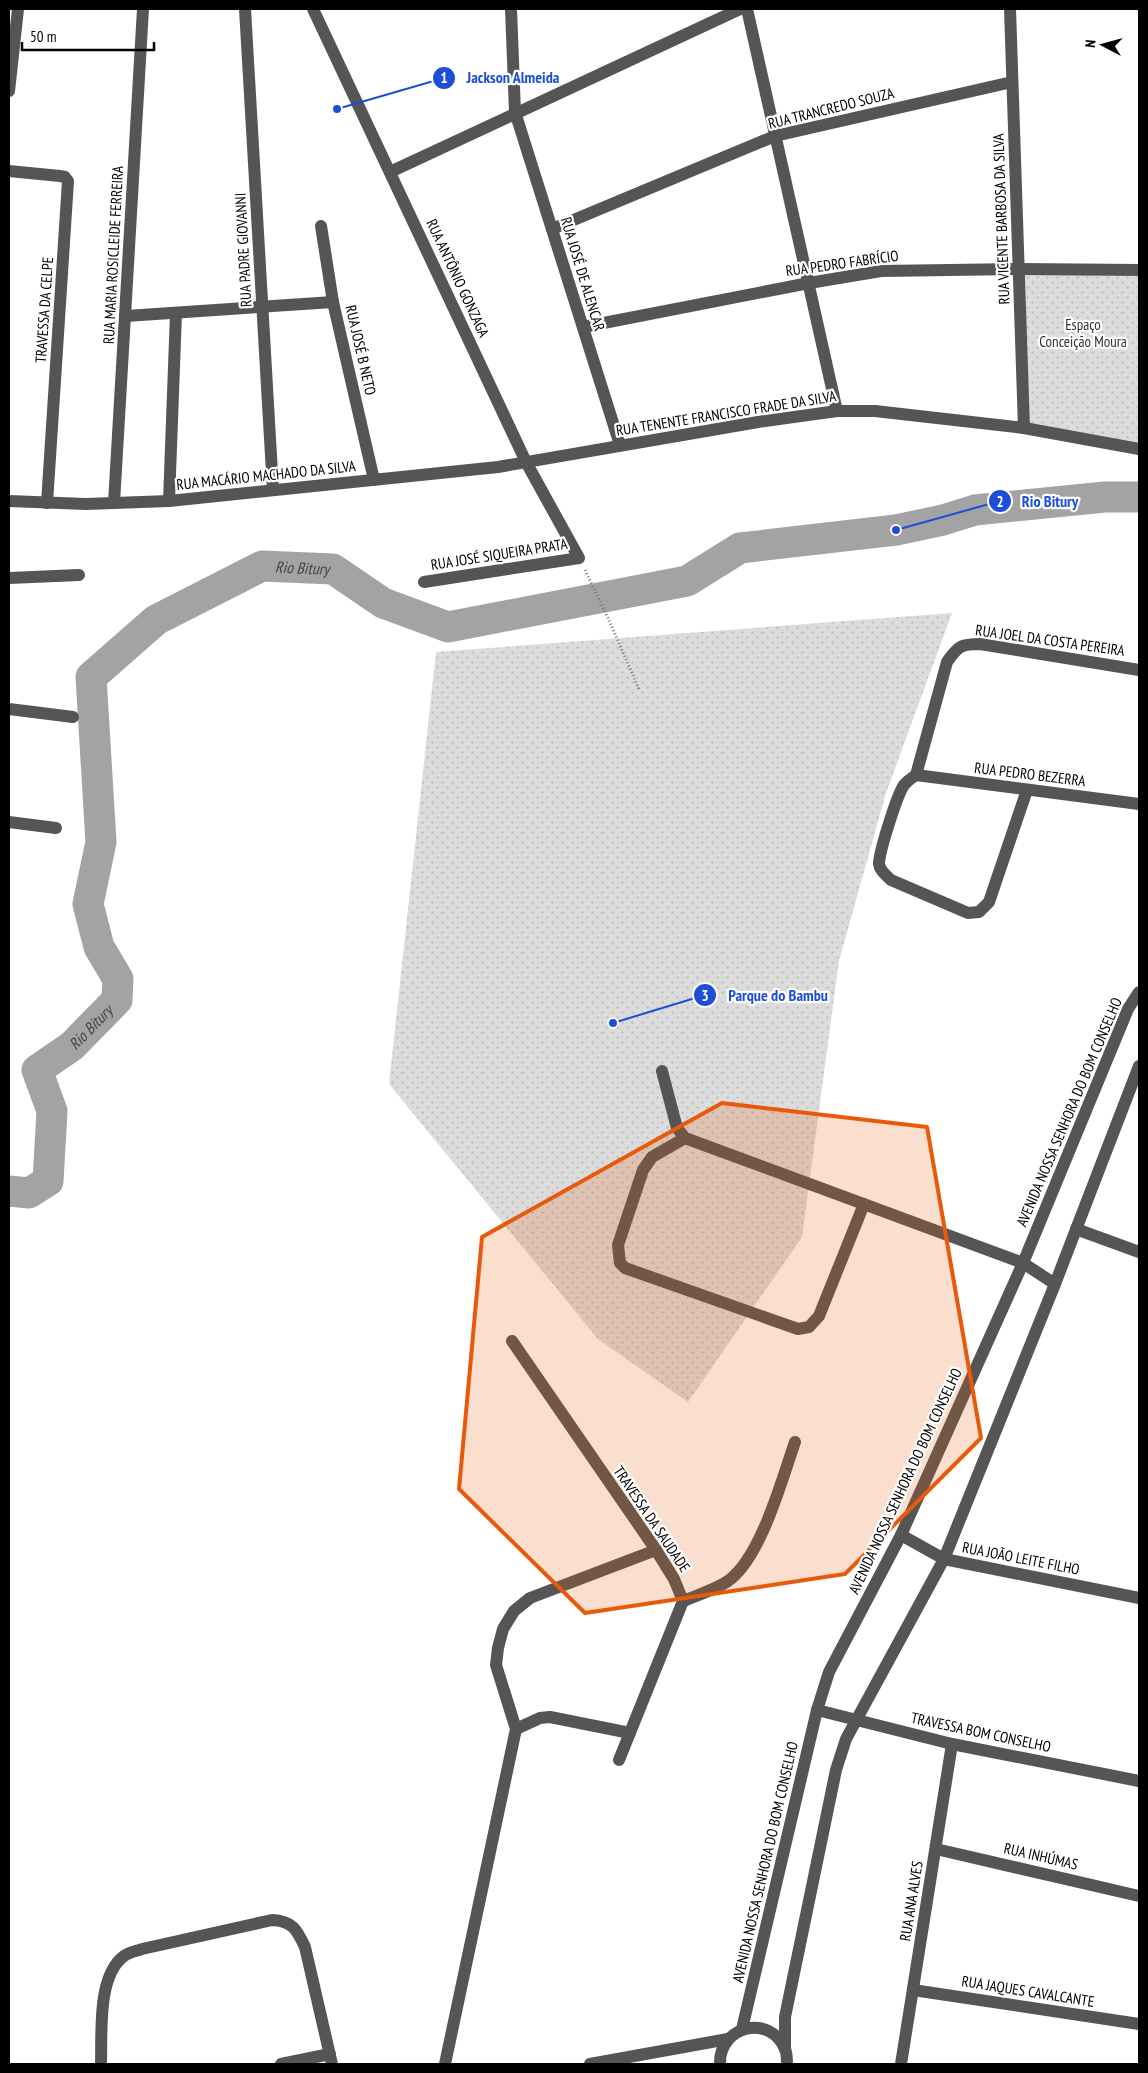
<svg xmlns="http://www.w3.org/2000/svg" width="1148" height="2073" viewBox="0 0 1148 2073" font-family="'PT Sans Narrow',sans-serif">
	<defs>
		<pattern id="grass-dots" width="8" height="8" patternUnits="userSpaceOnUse" patternTransform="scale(1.25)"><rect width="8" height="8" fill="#dcdcdc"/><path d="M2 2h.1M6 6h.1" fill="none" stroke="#bbb" stroke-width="1.8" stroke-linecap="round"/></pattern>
	</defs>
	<rect width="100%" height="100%" fill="#fff"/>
	<!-- grass -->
	<g fill="url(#grass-dots)">
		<polygon points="1025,274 1139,276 1139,446 1028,424"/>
		<polygon points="952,613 886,793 839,961 802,1237 688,1402 598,1339 389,1084 436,652"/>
	</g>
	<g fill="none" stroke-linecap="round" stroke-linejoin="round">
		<!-- river -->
		<path stroke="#a3a3a3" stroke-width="31" id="s1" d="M9 1191 29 1193 48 1181 52 1111 37 1070 72 1046 117 1000 118 979 99 947 88 904 101 842 91 677 156 620 262 566 333 569 383 603 448 627 687 581 740 548 896 530 943 520 975 510 1105 497H1139"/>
		<!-- path -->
		<polyline stroke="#777" stroke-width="3" stroke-dasharray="1 2.5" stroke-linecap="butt" points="585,570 608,618 639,689"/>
		<!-- minor -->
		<g stroke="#555" stroke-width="12">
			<polyline points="245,9 273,490"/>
			<polyline points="313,9 526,462 579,558 424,582"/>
			<polyline points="511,9 515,112 620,445"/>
			<polyline points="747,9 837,411"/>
			<polyline points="1010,9 1024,428"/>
			<polyline points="9,91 18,9"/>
			<polyline points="9,171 60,176 65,177 68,181 47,503"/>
			<polyline points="390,172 740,9"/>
			<polyline points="321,226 333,302 374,480"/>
			<polyline points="552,229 775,136 1012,82"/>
			<polyline points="126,316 333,302"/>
			<polyline points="583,327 809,283 881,271 1019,269 1139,270"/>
			<polyline points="9,501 86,504 169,501 498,467 758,422 837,411 875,411 1024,428 1139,449"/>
			<polyline points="169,501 176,313"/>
			<polyline points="114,503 143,9"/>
			<polyline points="9,578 79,575"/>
			<polyline points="9,709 73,717"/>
			<polyline points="916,775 1139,804"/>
			<path d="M1027 790 989 902 979 912 968 913 891 880C886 875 880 871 879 864 879 852 897 795 904 785 908 780 912 778 916 775L947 662C958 646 961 644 980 644L1139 670"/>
			<polyline points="9,822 56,828"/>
			<polyline points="662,1071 677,1128 685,1138 1023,1263 1055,1284"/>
			<polyline points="685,1138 652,1157 643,1170 618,1245 620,1263 625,1268 798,1329 809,1327 819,1316 864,1204"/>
			<polyline points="1076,1229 1139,1252"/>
			<polyline points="512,1341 656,1550 674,1579 683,1601 619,1760"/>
			<polyline points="901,1535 944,1559 1139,1598"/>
			<path d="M683 1601C697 1595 715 1590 728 1581 761 1558 782 1479 795 1442"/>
			<polyline points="817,1710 952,1744 1139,1781"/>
			<polyline points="516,1729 540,1718 550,1717 630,1733"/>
			<polyline points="936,1849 1139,1896"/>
			<polyline points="913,1990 1139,2024"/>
			<polyline points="742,2029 817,1710 829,1672 901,1535 1023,1263 1128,1009 1139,992"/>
			<polyline points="785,2049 785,2017 836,1770 846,1739 944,1559 1055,1284 1139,1066"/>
			<path d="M101 2064C102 2033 97 1976 124 1956 129 1952 137 1951 142 1949L272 1920C293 1921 297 1930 305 1947L332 2064"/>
			<polyline points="281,2064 330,2054"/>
			<polyline points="445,2064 516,1729 496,1665 498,1648 503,1629 514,1611 530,1598 656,1550"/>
			<polyline points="590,2064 728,2039"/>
			<path d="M720 2064C719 2026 770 2013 785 2049 787 2053 787 2059 787 2064"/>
			<polyline points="901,2064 952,1744"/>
		</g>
	</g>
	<!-- marked area -->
	<path fill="#e8590c" fill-opacity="0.2" stroke="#e8590c" stroke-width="4" stroke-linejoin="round" d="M722 1103 927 1127 981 1438 845 1574 585 1613 459 1489 482 1237Z"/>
	<g text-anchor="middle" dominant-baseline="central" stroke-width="4.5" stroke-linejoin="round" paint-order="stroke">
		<!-- street labels -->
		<g font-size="15" fill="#000" stroke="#fff">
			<text transform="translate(831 108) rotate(-14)">RUA TRANCREDO SOUZA</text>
			<text transform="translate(1001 219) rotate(-92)">RUA VICENTE BARBOSA DA SILVA</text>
			<text transform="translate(243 250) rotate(-93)">RUA PADRE GIOVANNI</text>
			<text transform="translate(113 255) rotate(-87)">RUA MARIA ROSICLEIDE FERREIRA</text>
			<text transform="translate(842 263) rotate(-8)">RUA PEDRO FABRÍCIO</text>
			<text transform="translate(583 274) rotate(73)">RUA JOSÉ DE ALENCAR</text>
			<text transform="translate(458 278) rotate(65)">RUA ANTÔNIO GONZAGA</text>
			<text transform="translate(44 310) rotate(-86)">TRAVESSA DA CELPE</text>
			<text transform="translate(361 350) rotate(77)">RUA JOSÉ B NETO</text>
			<text transform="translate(726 413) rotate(-9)">RUA TENENTE FRANCISCO FRADE DA SILVA</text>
			<text transform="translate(266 475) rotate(-6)">RUA MACÁRIO MACHADO DA SILVA</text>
			<text transform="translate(499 554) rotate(-9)">RUA JOSÉ SIQUEIRA PRATA</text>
			<text transform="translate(1050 640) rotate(8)">RUA JOEL DA COSTA PEREIRA</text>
			<text transform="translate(1030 774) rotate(7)">RUA PEDRO BEZERRA</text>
			<text transform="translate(1069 1112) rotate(-67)">AVENIDA NOSSA SENHORA DO BOM CONSELHO</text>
			<text transform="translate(905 1481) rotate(-65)">AVENIDA NOSSA SENHORA DO BOM CONSELHO</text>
			<text transform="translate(652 1519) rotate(56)">TRAVESSA DA SAUDADE</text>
			<text transform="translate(1021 1558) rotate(11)">RUA JOÃO LEITE FILHO</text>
			<text transform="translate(981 1732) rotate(12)">TRAVESSA BOM CONSELHO</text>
			<text transform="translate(1041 1856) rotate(13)">RUA INHÚMAS</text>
			<text transform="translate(765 1862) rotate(-77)">AVENIDA NOSSA SENHORA DO BOM CONSELHO</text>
			<text transform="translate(911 1901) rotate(-81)">RUA ANA ALVES</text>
			<text transform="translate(1028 1991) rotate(9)">RUA JAQUES CAVALCANTE</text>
		</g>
		<!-- park labels -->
		<g font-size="15" fill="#333" stroke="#fff">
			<text x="1083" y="324">Espaço<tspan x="1083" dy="17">Conceição Moura</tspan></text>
		</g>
		<!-- water labels -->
		<g font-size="16" font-style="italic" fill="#444" stroke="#fff">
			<text stroke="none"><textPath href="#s1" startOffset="840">Rio Bitury</textPath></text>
			<text stroke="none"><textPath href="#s1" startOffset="225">Rio Bitury</textPath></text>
		</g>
	</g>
	<!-- callouts -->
	<path fill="none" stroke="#1d4ed8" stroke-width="2" d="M337 109L444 78M896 530L1000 501M613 1023L705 995"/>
	<g fill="#1d4ed8" stroke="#fff" stroke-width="2">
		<circle cx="337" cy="109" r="5"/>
		<circle cx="896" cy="530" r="5"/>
		<circle cx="613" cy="1023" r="5"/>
		<circle cx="444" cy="78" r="12"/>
		<circle cx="1000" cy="501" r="12"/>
		<circle cx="705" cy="995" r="12"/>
	</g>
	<g font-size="15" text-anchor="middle" font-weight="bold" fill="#fff">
		<text x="444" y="83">1</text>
		<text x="1000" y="507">2</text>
		<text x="705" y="1001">3</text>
	</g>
	<g font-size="16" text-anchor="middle" font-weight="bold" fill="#1d4ed8" stroke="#fff" stroke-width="4.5" stroke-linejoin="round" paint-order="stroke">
		<text x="513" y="83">Jackson Almeida</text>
		<text x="1050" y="507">Rio Bitury</text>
		<text x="778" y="1001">Parque do Bambu</text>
	</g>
	<!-- border -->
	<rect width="1148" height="2073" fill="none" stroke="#000000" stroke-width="20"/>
	<!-- north arrow -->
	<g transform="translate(1103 45) rotate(276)" stroke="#ffffff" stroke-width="4" paint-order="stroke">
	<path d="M0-4L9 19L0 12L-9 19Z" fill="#000000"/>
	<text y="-8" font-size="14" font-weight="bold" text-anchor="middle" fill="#000000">N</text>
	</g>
	<!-- scale -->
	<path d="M22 42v8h132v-8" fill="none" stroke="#000000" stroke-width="2.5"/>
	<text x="30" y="42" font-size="15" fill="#000000" stroke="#ffffff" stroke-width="4" paint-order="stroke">50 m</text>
</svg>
